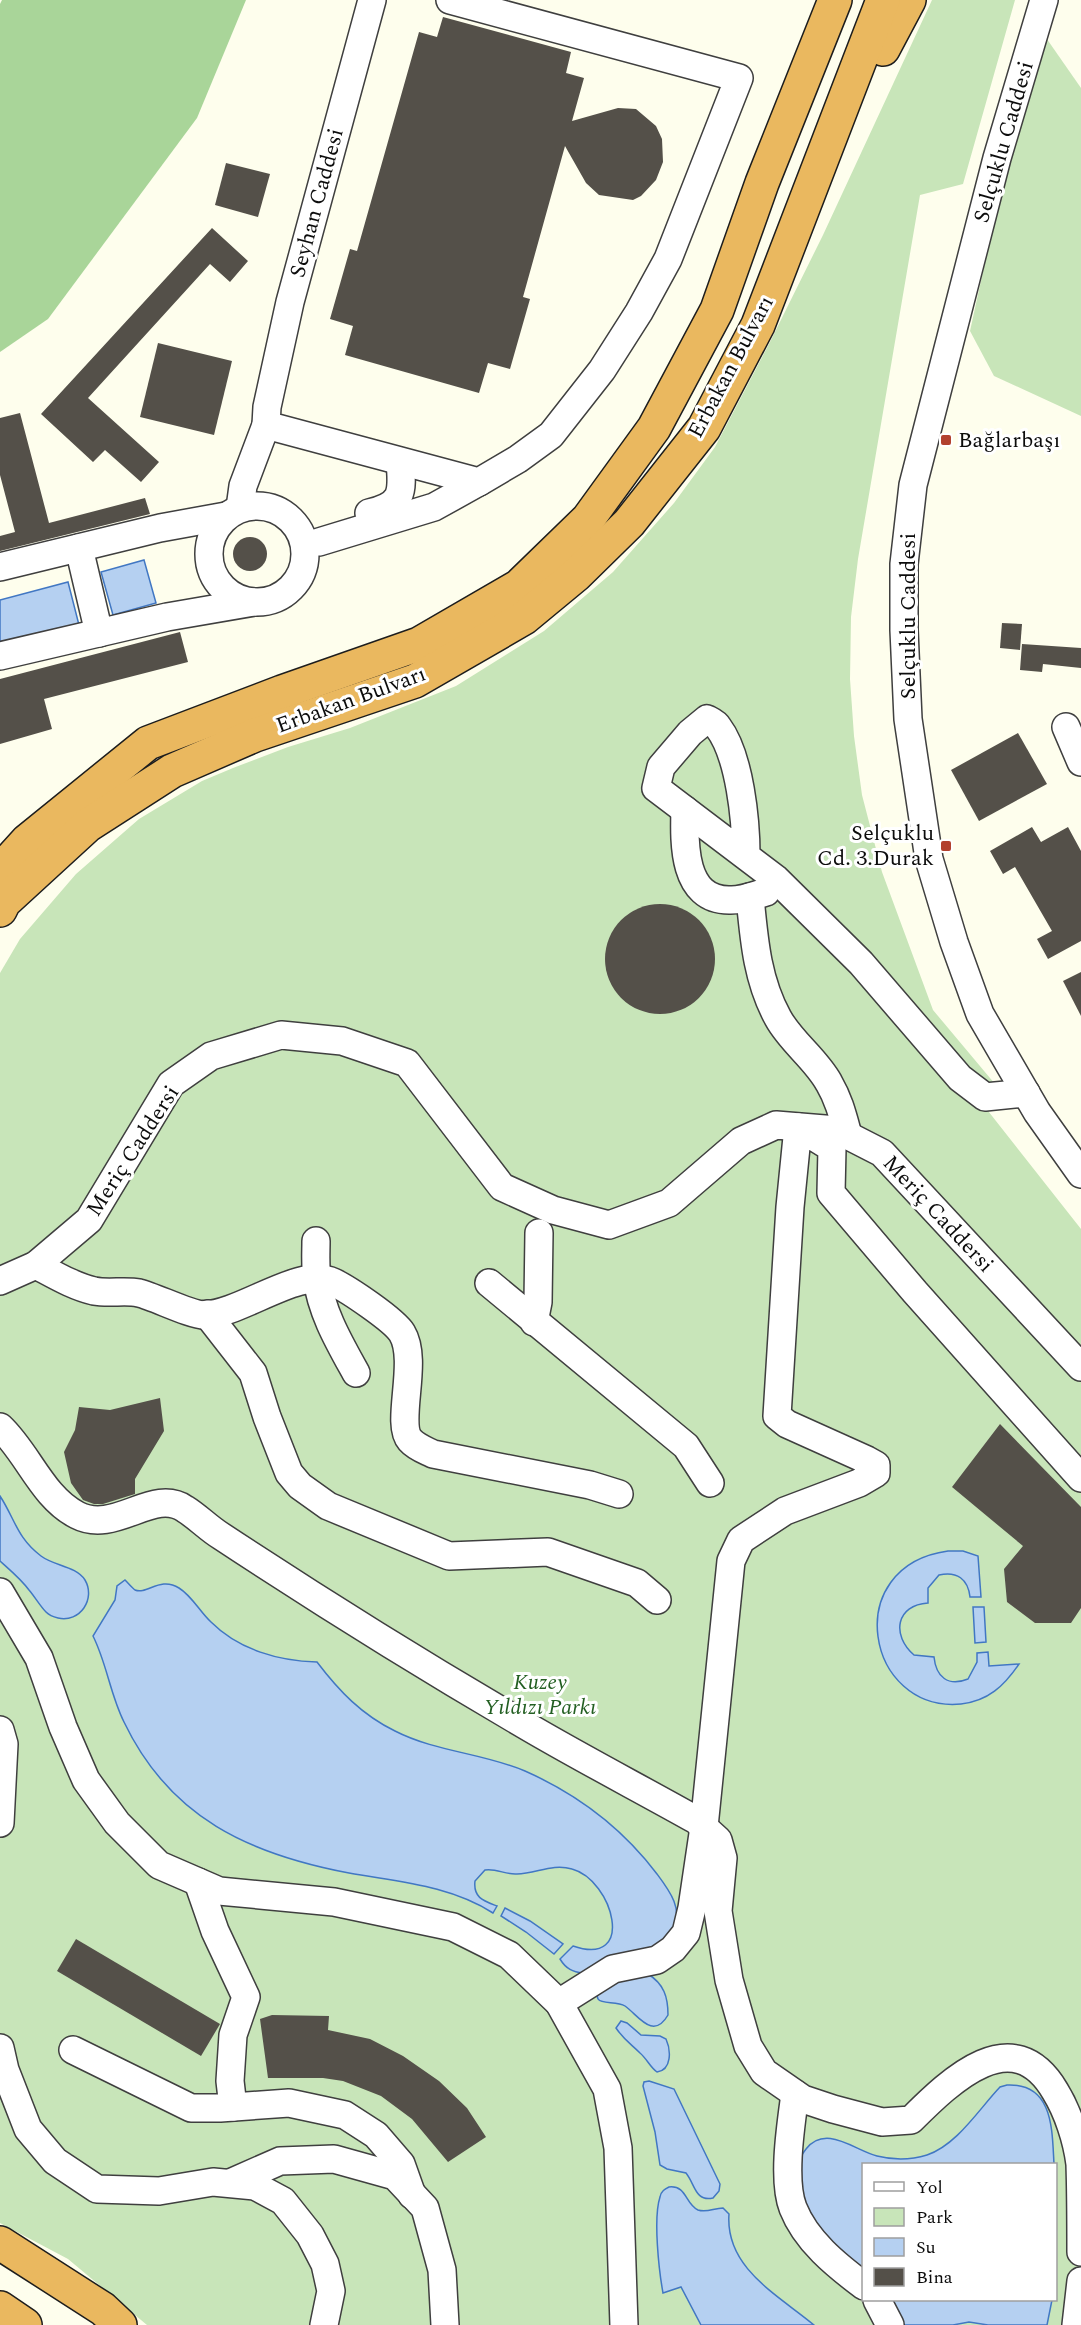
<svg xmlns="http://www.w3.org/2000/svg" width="1081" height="2325" viewBox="0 0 1081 2325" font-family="Spectral,serif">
	<rect width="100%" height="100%" fill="#fefeed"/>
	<!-- green -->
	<g fill="#c8e5b9" fill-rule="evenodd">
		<path d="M932 0H1015L963 184 920 195 858 559 851 617 850 679 854 736 862 795 882 872 933 1010 995 1084 970 1088 1081 1229V2325H147L68 2259 0 2223V973L20 939 76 874 139 819 202 781 233 768 288 747 350 728 456 686 544 631 613 572 674 503 715 447 770 342 823 235ZM864 2164H1056V2300H864Z"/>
		<polygon points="1042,32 1081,88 1081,416 994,376 970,331 1013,135"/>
	</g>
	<!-- forest -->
	<polygon fill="#a9d599" points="2,0 246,0 197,118 48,319 0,352 0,4"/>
	<!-- water -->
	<g fill="#b5d0f1" stroke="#4177c3" stroke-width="1.5">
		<polygon points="144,560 156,603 113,615 101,572"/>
		<polygon points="68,582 79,625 0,646 0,600"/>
		<path d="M0 1496C15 1519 17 1538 41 1556 54 1566 76 1566 85 1580 96 1599 80 1623 58 1618 54 1617 49 1615 46 1612 40 1606 35 1597 29 1590 21 1579 10 1570 0 1561Z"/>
		<path d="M948 1551H963L978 1556 981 1597H970C968 1579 957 1571 939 1575L928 1588V1603C896 1605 891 1635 914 1655L934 1657C936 1677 948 1687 968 1679L977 1662V1653L988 1652 989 1666 1019 1664C1004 1686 988 1701 961 1704 866 1713 839 1566 948 1551Z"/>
		<path d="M125 1580C128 1583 132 1588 135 1590 147 1595 160 1576 179 1588 192 1596 200 1612 211 1622 239 1650 279 1661 317 1662 339 1691 362 1715 395 1731 436 1752 483 1753 525 1771 577 1794 623 1829 657 1874 669 1890 685 1911 672 1931 669 1936 665 1943 661 1946 655 1950 646 1951 639 1954 621 1960 602 1967 583 1973 573 1972 566 1969 560 1959L573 1946C637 1968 613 1880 572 1869 552 1863 536 1874 517 1874 506 1875 496 1868 485 1870L475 1881C473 1898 484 1901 497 1906L493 1913C449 1885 398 1882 349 1873 249 1854 170 1818 124 1722 110 1694 107 1664 93 1636L115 1600 117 1586Z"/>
		<polygon points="973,1607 984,1607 986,1642 975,1643"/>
		<polygon points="505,1908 530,1921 563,1944 554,1954 526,1932 501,1916"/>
		<path d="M648 1974C664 1984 668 1997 668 2015 653 2041 638 2015 625 2006 613 1998 585 2011 603 1981Z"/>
		<path d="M621 2021 627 2023 641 2035 660 2036 666 2039C671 2050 672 2070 657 2072 650 2067 647 2059 640 2053 631 2044 624 2040 616 2028Z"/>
		<path d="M649 2081 674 2089 720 2184 719 2191 713 2198C695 2202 695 2184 686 2173L667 2169 660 2165 655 2132 643 2086 644 2082Z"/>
		<path d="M1007 2085C1054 2083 1052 2131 1054 2164H864L863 2270C837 2251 809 2226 802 2193 799 2178 795 2162 806 2149 826 2124 854 2150 877 2156 893 2160 911 2160 927 2155 957 2145 979 2109 1000 2087Z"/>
		<path d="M669 2187C687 2185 685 2204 698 2210 707 2213 714 2208 723 2208L729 2214C725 2268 778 2295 814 2325H701L681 2287 663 2293C659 2271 653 2218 660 2197 661 2191 665 2189 669 2187Z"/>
		<polygon points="893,2300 1052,2300 1047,2325 988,2325 969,2322 953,2325 901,2325"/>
	</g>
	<!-- building -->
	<g fill="#545049">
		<polygon points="443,17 571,52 566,73 584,78 572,121 618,108 636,109 656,126 662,139 663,162 656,180 641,196 633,200 599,195 586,183 565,146 523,297 530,299 510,369 488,363 479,393 345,355 353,326 330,319 350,249 357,251 419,32 437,37"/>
		<polygon points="226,163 270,174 258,217 215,205"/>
		<polygon points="212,228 248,261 230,282 210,264 88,398 159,462 141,482 105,450 93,462 41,414"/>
		<polygon points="158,343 232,361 214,435 140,417"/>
		<polygon points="20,413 49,523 145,498 150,514 0,551 0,536 15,532 0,475 0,418"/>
		<circle cx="250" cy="554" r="17"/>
		<polygon points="1002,623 1022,624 1020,650 1000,648"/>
		<polygon points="180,632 188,662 44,699 52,729 0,744 0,679"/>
		<polygon points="1022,644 1081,648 1081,668 1043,664 1042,672 1020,670"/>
		<polygon points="1018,733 1047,784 979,821 951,770"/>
		<polygon points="1032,827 1041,842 1068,827 1081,851 1081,941 1048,959 1037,939 1052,931 1015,867 1003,874 990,851"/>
		<circle cx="660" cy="959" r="55"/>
		<polygon points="1081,972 1081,1016 1063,981"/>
		<polygon points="160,1398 164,1431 135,1479 135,1494 103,1504 94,1504 83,1500 71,1483 64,1452 75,1430 79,1407 110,1410"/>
		<polygon points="1000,1424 1081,1507 1081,1608 1071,1623 1035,1623 1007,1602 1004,1569 1023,1546 952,1487"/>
		<polygon points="76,1939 220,2024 201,2056 57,1971"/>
		<polygon points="272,2015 329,2016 328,2030 370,2039 403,2056 439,2081 467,2108 486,2137 448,2162 412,2119 381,2096 343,2081 323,2078 268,2078 260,2019"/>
	</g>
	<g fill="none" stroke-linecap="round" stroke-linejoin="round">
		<!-- minor casing -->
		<g stroke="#3f3f3f" stroke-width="30">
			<g id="minor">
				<polyline points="372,0 290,302 267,407 266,425 479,482 518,459 551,435 602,370 639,312 668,259 739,78 450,0"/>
				<polyline points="1044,0 997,158 913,485 904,564 904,630 908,719 929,859 954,942 980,1014 1037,1112 1081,1174"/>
				<circle cx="257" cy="554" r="48"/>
				<polyline points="240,508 243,486 266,425"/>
				<path d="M369 513C403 505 403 493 400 462"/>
				<polyline points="319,542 434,507 479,482"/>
				<polyline points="79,548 99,633"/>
				<polyline points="0,567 160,528 226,516"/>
				<polyline points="0,656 167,617 254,602"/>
				<polyline points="1066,727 1081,762"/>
				<path d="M685 810C684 844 683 900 729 900 741 901 755 895 766 892"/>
				<path d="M746 856C746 821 740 756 718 727 716 723 711 721 707 719L690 733 661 767 656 788 776 879 861 963 960 1078 985 1097 1026 1093"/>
				<path d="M750 897C754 939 757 980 778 1018 791 1042 816 1059 829 1083 839 1100 843 1117 848 1135"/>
				<path d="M316 1241C316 1253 315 1266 317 1278 321 1312 340 1344 356 1373"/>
				<path d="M36 1265C55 1275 73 1286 94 1291 109 1294 125 1290 139 1293 155 1297 191 1315 204 1315 242 1314 300 1266 333 1282 348 1289 394 1320 402 1333 419 1361 395 1423 410 1440 416 1447 425 1450 433 1454L590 1485 619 1494"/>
				<polyline points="0,1281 36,1265 89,1220 171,1084 211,1056 281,1035 342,1041 407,1063 502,1187 553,1210 609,1225 669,1203 741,1141 776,1125 837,1130 882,1153 1081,1367"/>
				<polyline points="489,1283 686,1446 710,1483"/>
				<polyline points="207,1314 253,1373 267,1417 289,1473 300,1486 328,1506 449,1556 548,1552 637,1583 657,1600"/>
				<polyline points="534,1322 538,1302 539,1233"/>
				<path d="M0 1427C28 1453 42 1497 77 1515 115 1535 153 1487 185 1509 198 1517 208 1528 221 1536 321 1602 422 1665 525 1725 581 1758 639 1788 696 1820L718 1840 723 1858 718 1911 729 1980 748 2046 764 2072 803 2099 833 2109 882 2122 911 2120C951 2080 1013 2020 1055 2091 1068 2112 1077 2140 1080 2164 1081 2193 1081 2223 1081 2252"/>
				<polyline points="0,1592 39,1658 63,1727 86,1780 117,1823 159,1865 219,1891 334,1902 453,1927 509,1955 559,2003 607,2089 618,2148 624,2325"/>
				<polyline points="0,1730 4,1744 0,1823"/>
				<polyline points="198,1882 215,1931 246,1997 233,2035 230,2081 233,2107"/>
				<polyline points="559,2003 613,1969 657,1960 673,1949 686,1933 692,1908 704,1827 731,1561 741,1540 785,1511 859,1483 876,1473 876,1465 867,1460 787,1424 777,1416 790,1207 798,1127 832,1148 831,1193 915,1292 1081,1478"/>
				<polyline points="0,2048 5,2070 28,2129 55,2161 97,2189 159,2191 213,2182 255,2186 283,2201 310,2235 325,2264 331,2291 324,2325"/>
				<polyline points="73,2050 191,2108 220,2108 289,2103 345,2115 376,2135 401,2164 412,2195"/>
				<path d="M795 2094C791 2124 782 2180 793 2208 806 2241 836 2265 864 2286"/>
				<polyline points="230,2183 280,2161 334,2159 395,2176 425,2208 442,2270 445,2325"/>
				<polyline points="877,2300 890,2325"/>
				<polyline points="1076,2325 1081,2281"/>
			</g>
		</g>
		<!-- highway casing -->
		<g stroke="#1d1d1d" stroke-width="36">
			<g id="highway">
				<polyline points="883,49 909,0"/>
				<polyline points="0,871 27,841 148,743 282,692 419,644 519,586 588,519 654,428 717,310 762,183 835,0"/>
				<polyline points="0,910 4,902 88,825 172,771 255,735 415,681 524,618 576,575 629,523 704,428 758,325 883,0"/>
				<polyline points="0,2243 103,2309 120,2325"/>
				<polyline points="0,2308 25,2325"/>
			</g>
		</g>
		<!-- minor -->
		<use href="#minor" stroke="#fff" stroke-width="27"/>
		<!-- highway -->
		<use href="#highway" stroke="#eab85f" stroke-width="33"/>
	</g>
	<!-- markers -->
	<g fill="#b2412e" stroke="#fff" stroke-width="2">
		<rect x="940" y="434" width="12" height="12" rx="3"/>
		<rect x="940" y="840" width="12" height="12" rx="3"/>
	</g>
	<g text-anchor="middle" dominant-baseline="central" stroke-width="6" stroke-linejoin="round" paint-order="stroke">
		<!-- street labels -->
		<g font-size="22" fill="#0c0c0c" stroke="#fff">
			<text transform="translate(1004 142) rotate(-74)">Selçuklu Caddesi</text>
			<text transform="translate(317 203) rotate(-75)">Seyhan Caddesi</text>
			<text transform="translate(731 367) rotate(-62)">Erbakan Bulvarı</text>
			<text transform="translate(908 616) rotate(-90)">Selçuklu Caddesi</text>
			<text transform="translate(351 700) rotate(-20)">Erbakan Bulvarı</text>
			<text transform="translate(133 1151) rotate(-57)">Meriç Caddersi</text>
			<text transform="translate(938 1214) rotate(47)">Meriç Caddersi</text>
		</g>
		<!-- poi labels -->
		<g font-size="22" fill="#0c0c0c" stroke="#fff" text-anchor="start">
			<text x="958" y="440">Bağlarbaşı</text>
			<text x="934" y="833" text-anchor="end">Selçuklu<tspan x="934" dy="25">Cd. 3.Durak</tspan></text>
		</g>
		<!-- park labels -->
		<g font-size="22" font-style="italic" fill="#235f22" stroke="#fff">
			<text x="540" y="1682">Kuzey<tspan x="540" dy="25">Yıldızı Parkı</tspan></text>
		</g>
	</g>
	<!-- legend -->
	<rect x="862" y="2163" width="195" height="138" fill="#ffffff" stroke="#9e9e9e" stroke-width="1.5"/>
	<rect x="874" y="2182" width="30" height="9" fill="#ffffff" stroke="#9e9e9e" stroke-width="1.5"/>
	<text x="916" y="2193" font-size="18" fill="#0c0c0c">Yol</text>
	<rect x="874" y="2208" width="30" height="18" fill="#c8e5b9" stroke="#9e9e9e" stroke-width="1.5"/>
	<text x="916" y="2223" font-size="18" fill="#0c0c0c">Park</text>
	<rect x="874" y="2238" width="30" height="18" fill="#b5d0f1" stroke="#9e9e9e" stroke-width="1.5"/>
	<text x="916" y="2253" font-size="18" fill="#0c0c0c">Su</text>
	<rect x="874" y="2268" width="30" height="18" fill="#545049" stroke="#9e9e9e" stroke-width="1.5"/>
	<text x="916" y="2283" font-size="18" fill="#0c0c0c">Bina</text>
</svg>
